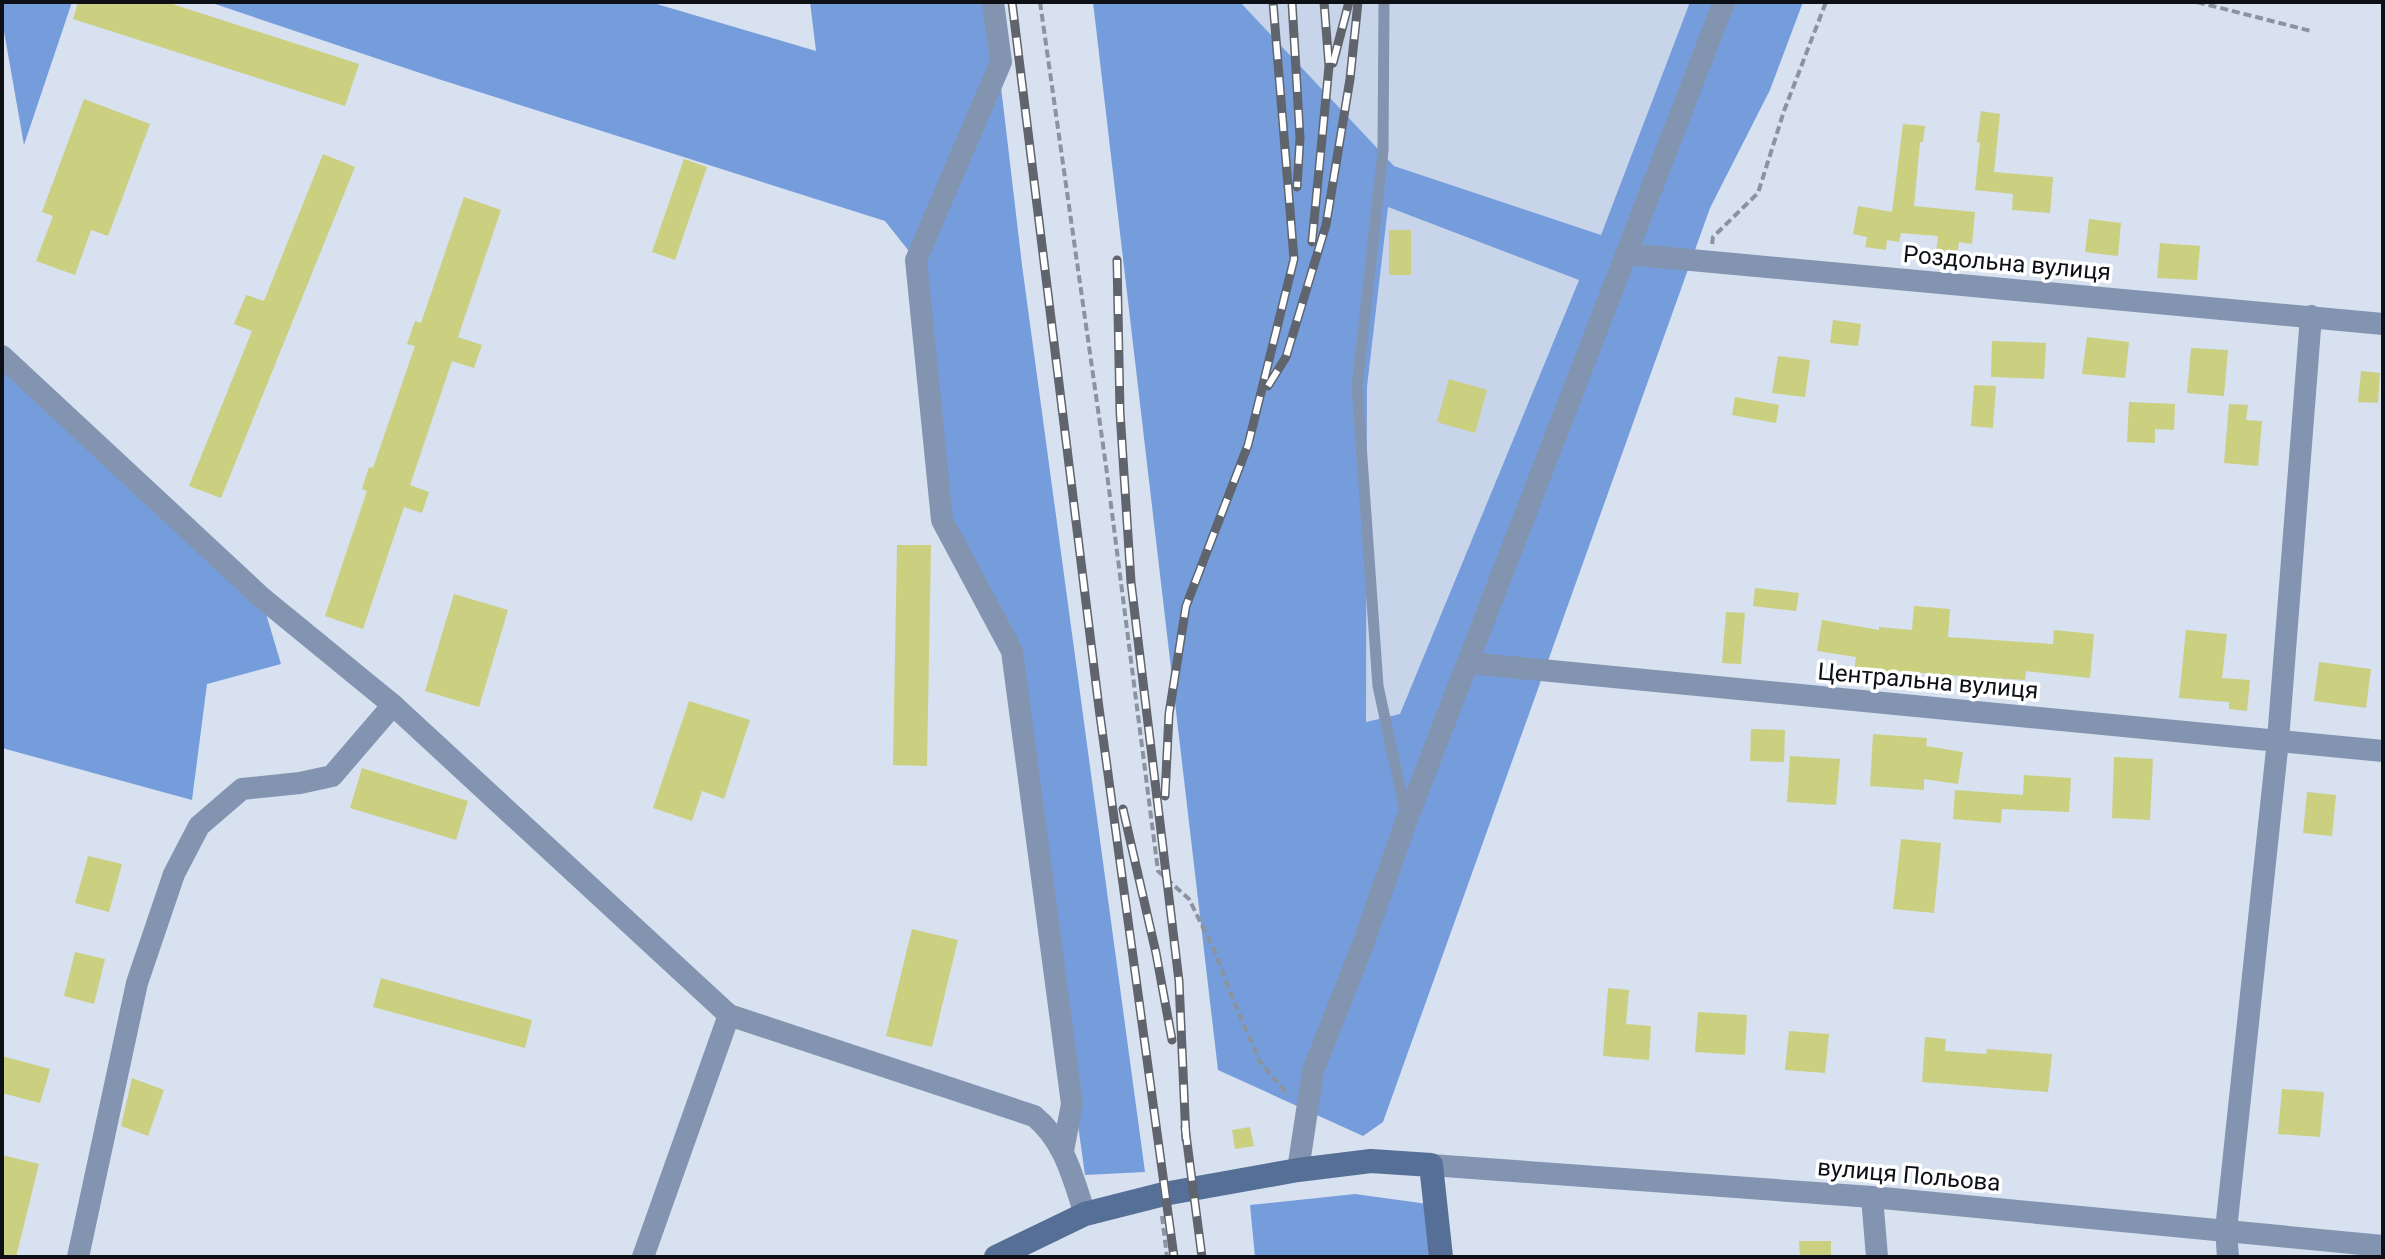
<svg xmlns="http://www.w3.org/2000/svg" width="2385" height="1259" viewBox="0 0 2385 1259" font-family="Roboto,sans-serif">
	<rect width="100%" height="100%" fill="#d7e1f0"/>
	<!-- built -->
	<g fill="#c7d4e9">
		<polygon points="1240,2 1690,2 1601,235 1394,166"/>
		<polygon points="1388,206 1579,279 1400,715 1366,722 1367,387"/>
	</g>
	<!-- forest -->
	<g fill="#769ddb" fill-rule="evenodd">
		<polygon points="2,2 72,2 24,145 2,20"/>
		<polygon points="209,2 650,2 816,51 810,2 991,2 1022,265 1145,1172 1085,1175 1012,652 942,520 916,260 885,221 432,77"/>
		<path d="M1093 2H1240L1394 166 1601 235 1690 2H1803L1770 90 1710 208 1383 1122 1363 1136 1218 1070ZM1388 207 1579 280 1400 714 1366 722 1367 387Z"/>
		<polygon points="2,356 261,597 281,664 207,684 192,800 2,748"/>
		<polygon points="1355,1194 1435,1205 1441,1257 1255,1257 1250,1205"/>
	</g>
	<!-- building -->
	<g fill="#cbcf80">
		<polygon points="78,2 166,2 359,64 345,106 73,19"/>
		<polygon points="84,99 150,124 108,236 91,230 75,275 36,261 53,216 42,212"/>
		<polygon points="1981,111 2000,114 1994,172 2053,177 2050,213 2012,210 2013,194 1975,190 1980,143 1977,142"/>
		<polygon points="1903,124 1925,126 1923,142 1920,142 1914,206 1975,212 1972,244 1959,242 1957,254 1936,252 1938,236 1901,233 1899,242 1887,240 1886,250 1865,247 1867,237 1853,234 1858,206 1892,212"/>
		<polygon points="323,154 355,167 221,498 189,486 252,331 234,324 246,295 264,301"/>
		<polygon points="684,159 707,167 675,260 652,252"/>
		<polygon points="464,197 501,210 458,337 482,345 474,368 452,361 410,485 429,492 422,513 404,507 363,629 325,616 367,491 362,489 369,467 373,468 415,346 407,344 415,321 421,323"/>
		<polygon points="2089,219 2121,223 2118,256 2085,252"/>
		<rect x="1389" y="230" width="22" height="45"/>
		<polygon points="2160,243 2200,246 2197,280 2157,278"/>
		<polygon points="1833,320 1861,324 1858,346 1830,343"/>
		<polygon points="2087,337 2129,342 2125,378 2082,374"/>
		<polygon points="1992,341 2046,343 2044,379 1991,377"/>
		<polygon points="2191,348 2228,350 2224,396 2187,393"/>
		<polygon points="1778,356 1810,360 1805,397 1772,393"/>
		<polygon points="2361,371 2380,373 2378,403 2358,402"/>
		<polygon points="1449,379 1487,390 1475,433 1437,422"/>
		<polygon points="1974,385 1996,386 1993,428 1971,426"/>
		<polygon points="1735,397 1779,405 1776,423 1732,415"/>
		<polygon points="2129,402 2175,404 2174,430 2155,429 2155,443 2127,442"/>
		<polygon points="2229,404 2248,405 2246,420 2262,421 2258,466 2224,463"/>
		<polygon points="897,545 931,545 927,766 893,765"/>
		<polygon points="1755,588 1799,593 1796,611 1753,606"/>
		<polygon points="454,594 508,610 479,707 425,691"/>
		<polygon points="1914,606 1950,609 1948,637 2053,644 2054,630 2094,634 2090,678 2026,671 2025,680 1890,671 1890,678 1875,677 1875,674 1854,672 1856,657 1817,651 1822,620 1879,630 1879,627 1912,630"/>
		<polygon points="1726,612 1745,613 1741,664 1722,663"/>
		<polygon points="2186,630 2227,634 2222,678 2250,680 2247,711 2229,709 2229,702 2179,698"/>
		<polygon points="2319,662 2371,669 2366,708 2314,701"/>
		<polygon points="689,701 750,720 724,799 702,791 692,821 653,808"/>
		<polygon points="1751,729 1785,730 1784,762 1750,761"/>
		<polygon points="1873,734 1927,738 1926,746 1963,752 1958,784 1924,779 1924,790 1870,786"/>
		<polygon points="1790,756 1840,759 1836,805 1787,802"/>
		<polygon points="2114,757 2153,759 2150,820 2112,818"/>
		<polygon points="362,768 468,801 456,840 350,808"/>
		<polygon points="2024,775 2071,778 2069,812 2002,809 2001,823 1953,819 1955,790 2023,795"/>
		<polygon points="2307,792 2336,795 2332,836 2303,833"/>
		<polygon points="1901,839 1941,843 1934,913 1893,909"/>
		<polygon points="88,856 122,864 109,912 75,903"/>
		<polygon points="912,929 958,940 932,1047 886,1036"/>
		<polygon points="75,952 105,959 94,1004 64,996"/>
		<polygon points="381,978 532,1020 525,1048 373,1007"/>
		<polygon points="1608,988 1629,990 1626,1024 1651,1026 1649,1060 1603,1056"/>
		<polygon points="1698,1012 1747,1015 1745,1055 1695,1052"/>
		<polygon points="1789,1031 1829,1034 1825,1073 1785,1070"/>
		<polygon points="1925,1037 1946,1039 1945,1051 1986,1054 1987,1049 2052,1054 2048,1092 1922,1082"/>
		<polygon points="2,1056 50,1069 40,1103 2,1093"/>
		<polygon points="132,1078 164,1090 148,1136 121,1126"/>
		<polygon points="2282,1089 2324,1092 2320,1137 2278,1134"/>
		<polygon points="1250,1127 1254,1146 1235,1149 1232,1130"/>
		<polygon points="2,1155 39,1164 16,1257 2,1257"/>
		<polygon points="1799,1241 1831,1241 1831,1257 1800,1257"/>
	</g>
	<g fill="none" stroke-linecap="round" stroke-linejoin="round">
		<!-- path -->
		<g stroke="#8c939f" stroke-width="4" stroke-dasharray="8 4" stroke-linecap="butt">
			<polyline points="1040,2 1106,466 1158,871 1189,899 1215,952 1234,1002 1260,1062 1289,1096"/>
			<polyline points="2197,2 2311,31"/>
			<polyline points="1712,244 1713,237 1758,193 1784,111 1826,2"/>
			<polyline points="1162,1216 1167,1257"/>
		</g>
		<!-- lane -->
		<polyline stroke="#8394b0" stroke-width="11" points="1384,2 1383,151 1357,387 1378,686 1405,811"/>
		<!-- street -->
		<g stroke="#8394b0" stroke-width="22">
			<polyline points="993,2 1001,62 916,260 942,520 1012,651 1072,1104 1063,1151"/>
			<polyline points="1626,254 2383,324"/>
			<polyline points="2,356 261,597 393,705 729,1015 643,1257"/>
			<polyline points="1468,663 2383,751"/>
			<path d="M729 1015 1034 1116C1065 1141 1073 1179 1085 1214"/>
			<polyline points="1431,1165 1872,1197 2383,1246"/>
			<polyline points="1298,1170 1313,1071 1363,944 1407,819 1724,2"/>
			<polyline points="1872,1197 1877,1257"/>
			<polyline points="78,1257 137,983 174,874 199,826 242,789 300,783 332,776 393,705"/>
			<polyline points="2228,1257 2226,1230 2278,740 2311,316"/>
		</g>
		<!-- secondary -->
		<polyline stroke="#566f96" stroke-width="24" points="996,1257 1085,1214 1164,1194 1298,1170 1371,1161 1431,1165 1441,1257"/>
		<!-- rail casing -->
		<g stroke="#5f646d" stroke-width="9">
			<g id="rail">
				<polyline points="1012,2 1099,708 1174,1257"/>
				<polyline points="1292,2 1300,138 1297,187"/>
				<polyline points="1333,63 1349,2"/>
				<polyline points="1312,242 1329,66 1324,2"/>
				<polyline points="1117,260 1120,412 1131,582 1179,981 1186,1139"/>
				<polyline points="1268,386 1286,357 1326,225 1350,79 1358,2"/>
				<polyline points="1165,796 1169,714 1186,606 1248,445 1294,259 1273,2"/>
				<polyline points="1123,809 1156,953 1172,1040"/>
				<polyline points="1185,1127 1202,1257"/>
			</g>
		</g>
		<!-- rail -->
		<use href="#rail" stroke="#fff" stroke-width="6" stroke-dasharray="18" stroke-linecap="butt"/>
	</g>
	<g text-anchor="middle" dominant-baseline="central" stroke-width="7" stroke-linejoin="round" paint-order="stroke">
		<!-- street labels -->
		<g font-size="24" fill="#0d1015" stroke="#fff">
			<text transform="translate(2007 263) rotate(5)">Роздольна вулиця</text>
			<text transform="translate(1928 681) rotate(5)">Центральна вулиця</text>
			<text transform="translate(1909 1175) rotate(5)">вулиця Польова</text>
		</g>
	</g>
	<!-- border -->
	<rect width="2385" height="1259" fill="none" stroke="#0d1015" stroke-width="8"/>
</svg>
